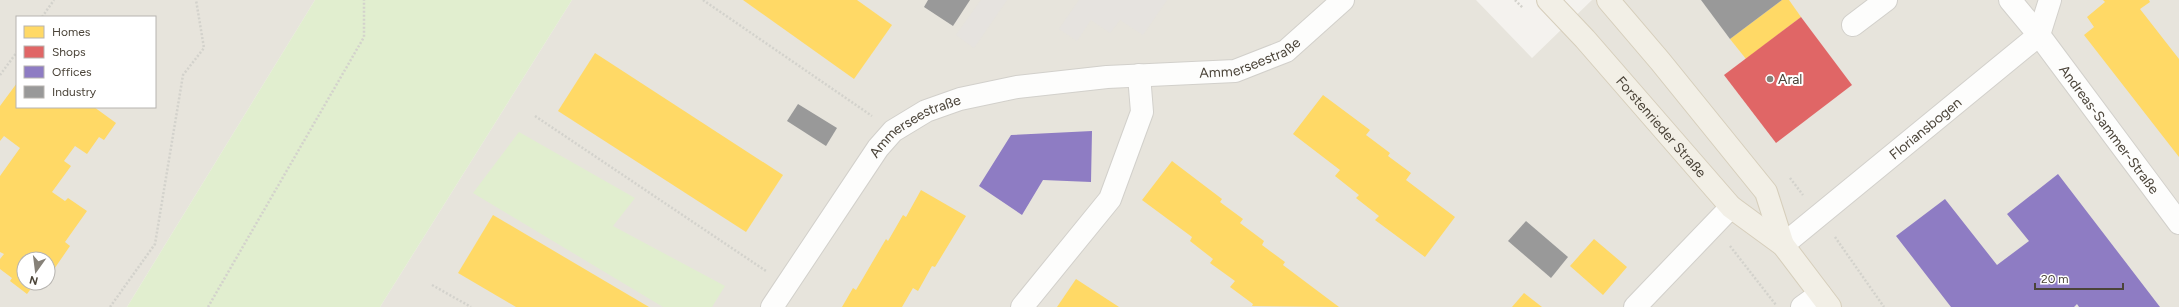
<svg xmlns="http://www.w3.org/2000/svg" width="2179" height="307" viewBox="0 0 2179 307" font-family="Figtree,sans-serif">
	<rect width="100%" height="100%" fill="#f4f2ee"/>
	<!-- residential -->
	<g fill="#e7e4dc" fill-rule="evenodd">
		<path d="M0 0H315L127 307H0ZM17 17H155V107H17ZM24 259H48V283H24Z"/>
		<polygon points="572,0 1476,0 1532,58 1592,0 2179,0 2179,307 380,307"/>
	</g>
	<!-- green -->
	<g fill="#e1eecf">
		<polygon points="315,0 572,0 380,307 127,307"/>
		<polygon points="519,132 635,198 613,226 725,286 712,307 663,307 473,193"/>
	</g>
	<!-- parking -->
	<g fill="#e6e3df">
		<polygon points="981,0 1007,0 974,48 956,35"/>
		<polygon points="1079,0 1167,0 1143,35 1120,20 1110,33 1091,20 1077,41 1059,29"/>
	</g>
	<!-- homes -->
	<g fill="#ffd966">
		<polygon points="743,0 857,0 892,25 854,79"/>
		<polygon points="1782,0 1789,0 1801,17 1746,59 1730,39"/>
		<polygon points="2103,0 2149,0 2150,2 2140,9 2179,59 2179,157 2084,35 2094,27 2087,17 2105,2"/>
		<polygon points="595,53 783,175 746,232 558,111"/>
		<polygon points="17,83 17,107 94,107 116,123 104,140 99,137 87,154 75,146 64,161 71,166 52,192 65,201 68,198 87,211 65,242 70,246 50,275 48,273 48,259 24,259 24,283 35,283 27,294 10,281 12,278 0,269 0,259 4,254 0,252 0,176 20,148 4,136 0,141 0,106"/>
		<polygon points="1323,95 1370,130 1366,135 1390,153 1388,156 1411,173 1406,180 1455,217 1425,257 1375,220 1379,216 1356,198 1359,195 1335,176 1340,170 1293,134"/>
		<polygon points="1172,161 1222,199 1220,202 1243,219 1240,223 1264,241 1262,245 1285,262 1283,265 1339,307 1252,306 1253,304 1230,287 1235,281 1210,263 1213,259 1190,241 1192,237 1142,200"/>
		<polygon points="921,190 966,216 935,267 932,266 918,291 913,288 902,307 842,307 853,288 856,290 886,239 888,241 903,215 906,217"/>
		<polygon points="493,215 649,307 516,307 458,273"/>
		<polygon points="1594,239 1627,267 1603,295 1570,266"/>
		<polygon points="1076,279 1119,307 1057,307"/>
		<polygon points="1524,293 1542,307 1512,307"/>
	</g>
	<!-- shops -->
	<polygon fill="#e06666" points="1801,17 1852,85 1776,143 1724,75"/>
	<!-- offices -->
	<g fill="#8e7cc3">
		<polygon points="1092,131 1091,182 1043,180 1022,215 979,186 1011,135"/>
		<polygon points="2058,174 2160,307 2079,307 2077,304 2074,307 1951,307 1896,236 1945,199 1997,265 2029,241 2007,214"/>
	</g>
	<!-- industry -->
	<g fill="#999">
		<polygon points="928,0 970,0 953,26 924,7"/>
		<polygon points="1701,0 1782,0 1730,39"/>
		<polygon points="798,104 837,128 826,146 787,121"/>
		<polygon points="1526,221 1568,257 1551,278 1508,241"/>
	</g>
	<g fill="none" stroke-linecap="round" stroke-linejoin="round">
		<!-- minor casing -->
		<g stroke="#d2d0cb" stroke-width="24">
			<g id="minor">
				<path id="s1" d="M2010 0 2039 35 2179 223"/>
				<polyline points="1853,25 1886,0"/>
				<path id="s2" d="M1783 245 2039 35 2050 0"/>
				<path id="s3" d="M772 307 878 148 893 131 926 111 960 99 1017 87 1107 77 1235 71 1286 51 1343 0"/>
				<polyline points="1022,307 1110,199 1142,112 1139,75"/>
				<polyline points="1635,307 1731,207"/>
				<polyline points="1802,307 1820,294"/>
			</g>
		</g>
		<!-- major casing -->
		<g stroke="#d6cebb" stroke-width="24">
			<g id="major">
				<path id="s4" d="M1548 0 1585 39 1731 207 1783 245 1830 307"/>
				<polyline points="1608,0 1660,61 1766,192 1783,245"/>
			</g>
		</g>
		<!-- path -->
		<g stroke="#d3d2cc" stroke-width="2.5" stroke-dasharray="2 2" stroke-linecap="butt">
			<polyline points="703,0 872,116"/>
			<polyline points="1515,0 1523,8"/>
			<polyline points="42,17 54,0"/>
			<polyline points="0,75 17,52"/>
			<polyline points="535,116 766,271"/>
			<polyline points="1790,178 1803,195"/>
			<polyline points="1835,237 1884,307"/>
			<polyline points="1730,246 1776,305"/>
			<polyline points="432,285 471,307"/>
			<polyline points="110,307 155,244 183,75 204,48 196,0"/>
			<polyline points="208,307 364,37 364,0"/>
		</g>
		<!-- minor -->
		<use href="#minor" stroke="#fdfdfc" stroke-width="22"/>
		<!-- major -->
		<use href="#major" stroke="#f2efe6" stroke-width="22"/>
	</g>
	<!-- markers -->
	<circle fill="#868178" stroke="#fff" stroke-width="1.5" cx="1770" cy="79" r="4"/>
	<g text-anchor="middle" dominant-baseline="central" stroke-width="4" stroke-linejoin="round" paint-order="stroke">
		<!-- street labels -->
		<g font-size="14" fill="#4b4439" stroke="#fff">
			<text stroke="none"><textPath href="#s3" startOffset="583">Ammerseestraße</textPath></text>
			<text stroke="none"><textPath href="#s4" startOffset="170">Forstenrieder Straße</textPath></text>
			<text stroke="none"><textPath href="#s2" startOffset="184">Floriansbogen</textPath></text>
			<text stroke="none"><textPath href="#s1" startOffset="163">Andreas-Sammer-Straße</textPath></text>
			<text stroke="none"><textPath href="#s3" startOffset="235">Ammerseestraße</textPath></text>
		</g>
		<!-- poi labels -->
		<g font-size="14" fill="#4b4439" stroke="#fff" text-anchor="start">
			<text x="1778" y="79">Aral</text>
		</g>
	</g>
	<!-- legend -->
	<rect x="16" y="16" width="140" height="92" fill="#ffffff" stroke="#b7b4b0"/>
	<rect x="24" y="26" width="20" height="12" fill="#ffd966" stroke="#b7b4b0"/>
	<text x="52" y="36" font-size="12" fill="#4b4439">Homes</text>
	<rect x="24" y="46" width="20" height="12" fill="#e06666" stroke="#b7b4b0"/>
	<text x="52" y="56" font-size="12" fill="#4b4439">Shops</text>
	<rect x="24" y="66" width="20" height="12" fill="#8e7cc3" stroke="#b7b4b0"/>
	<text x="52" y="76" font-size="12" fill="#4b4439">Offices</text>
	<rect x="24" y="86" width="20" height="12" fill="#999999" stroke="#b7b4b0"/>
	<text x="52" y="96" font-size="12" fill="#4b4439">Industry</text>
	<!-- north arrow -->
	<g transform="translate(36 271) rotate(194)"><circle r="19" fill="#ffffff" stroke="#b7b4b0"/>
	<path d="M0-3L7 15L0 10L-7 15Z" fill="#868178"/>
	<text y="-6" font-size="11" font-weight="bold" text-anchor="middle" fill="#4b4439">N</text>
	</g>
	<!-- scale -->
	<path d="M2035 283v6h88v-6" fill="none" stroke="#4b4439" stroke-width="2"/>
	<text x="2041" y="283" font-size="12" fill="#4b4439" stroke="#ffffff" stroke-width="3" paint-order="stroke">20 m</text>
</svg>
